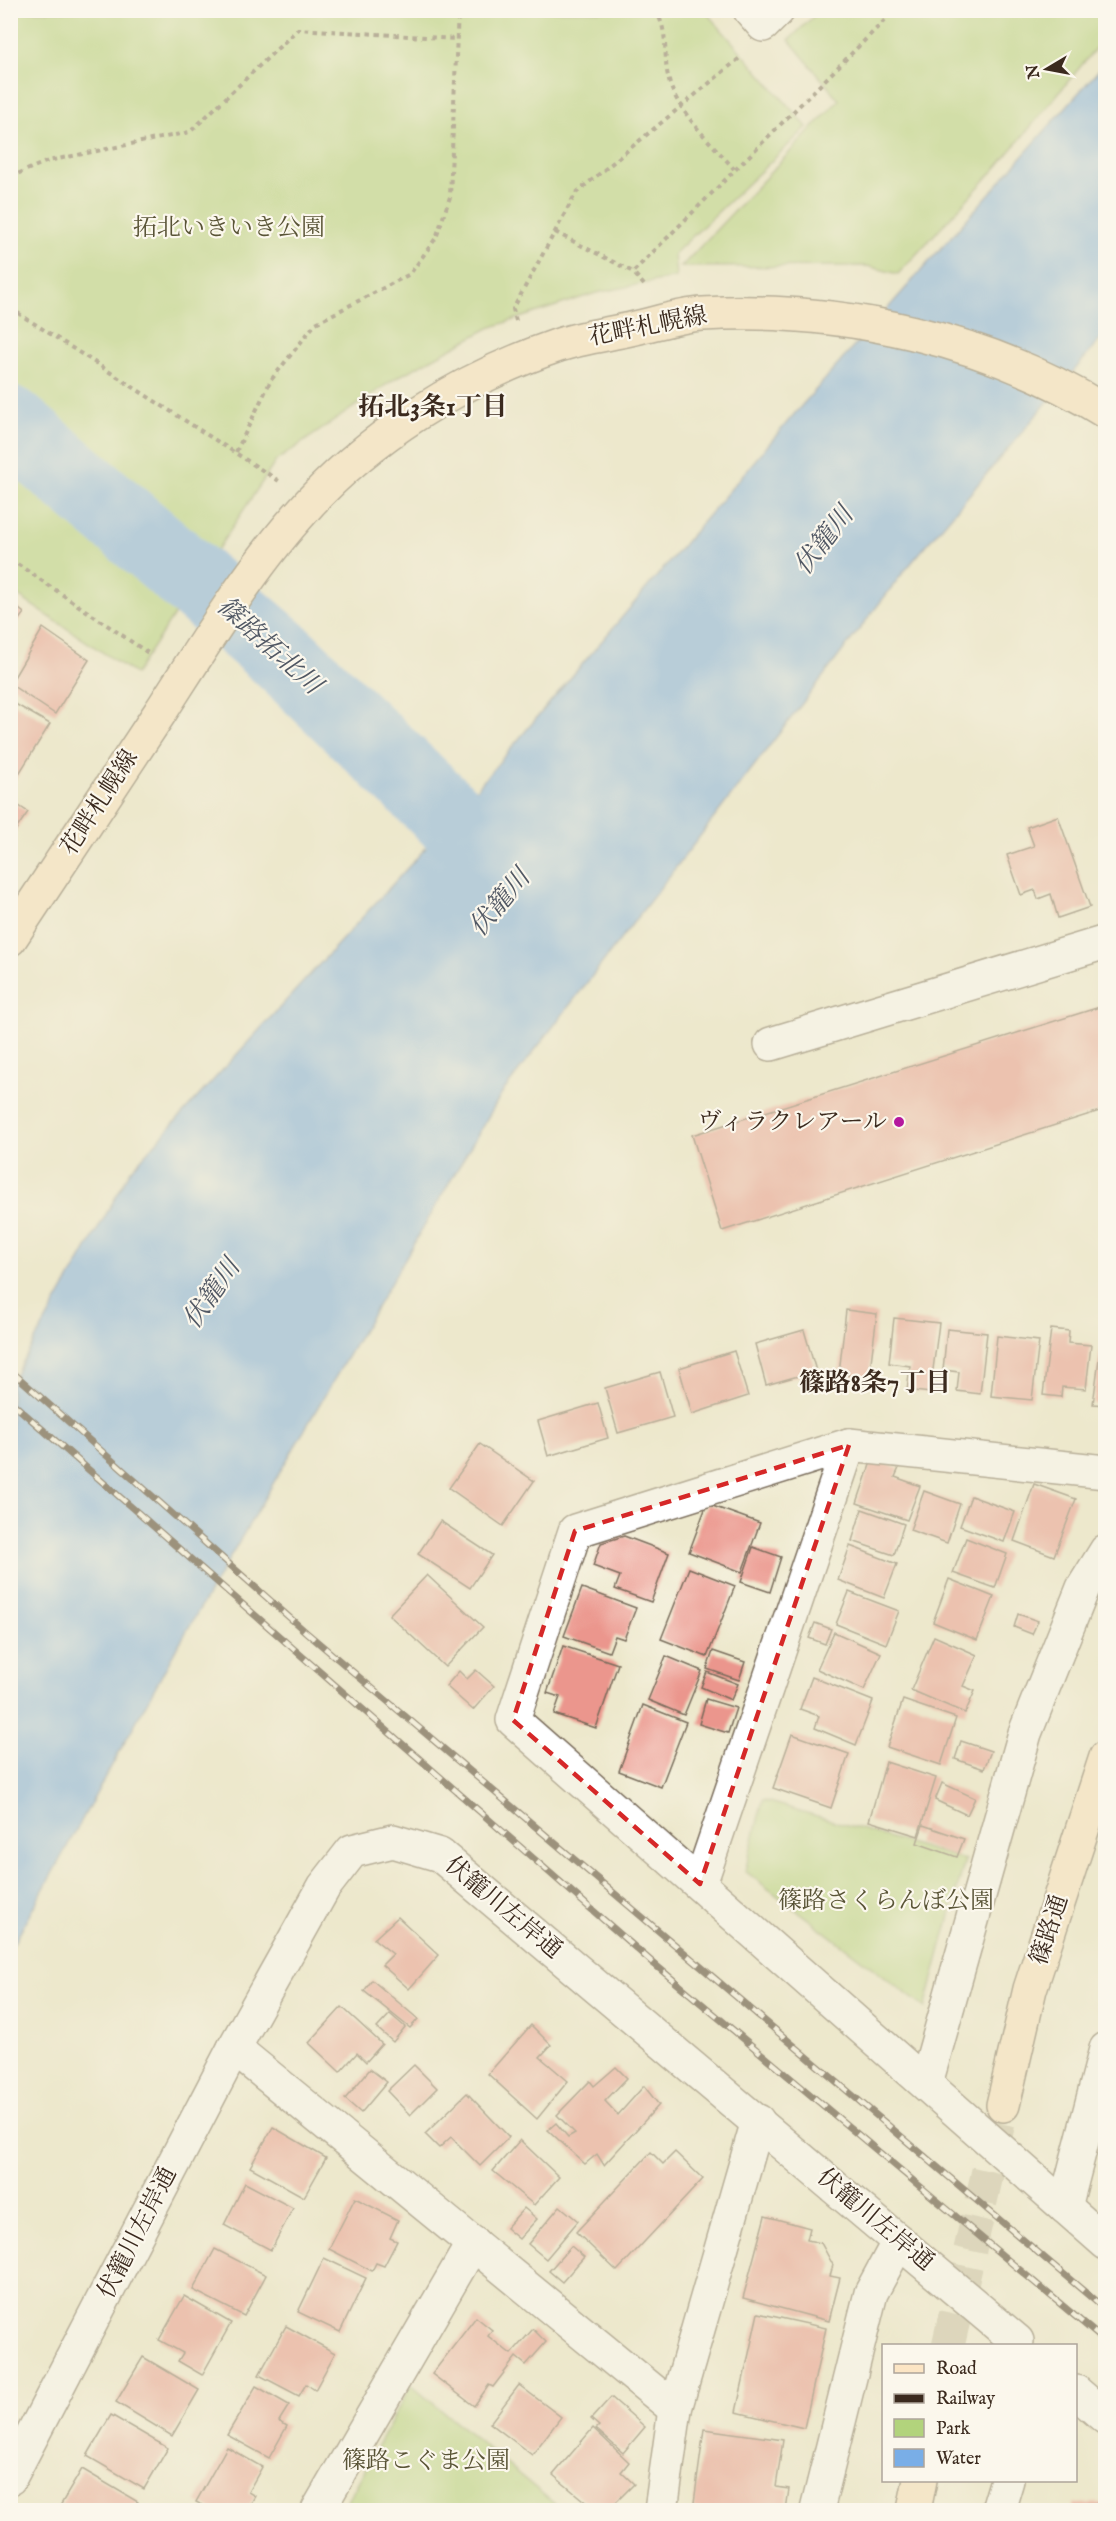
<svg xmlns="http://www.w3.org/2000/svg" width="1116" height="2521" viewBox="0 0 1116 2521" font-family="'IM FELL English','Noto Serif JP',serif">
	<rect width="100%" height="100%" fill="#fbf7ec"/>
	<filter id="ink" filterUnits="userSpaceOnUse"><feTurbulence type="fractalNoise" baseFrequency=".0167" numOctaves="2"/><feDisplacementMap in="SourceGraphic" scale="12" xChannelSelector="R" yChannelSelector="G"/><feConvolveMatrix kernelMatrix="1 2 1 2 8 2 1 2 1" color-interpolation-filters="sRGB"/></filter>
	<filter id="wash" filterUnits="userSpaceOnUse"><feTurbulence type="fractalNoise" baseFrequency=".008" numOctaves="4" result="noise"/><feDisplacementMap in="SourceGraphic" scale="24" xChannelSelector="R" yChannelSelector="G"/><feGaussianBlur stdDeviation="1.35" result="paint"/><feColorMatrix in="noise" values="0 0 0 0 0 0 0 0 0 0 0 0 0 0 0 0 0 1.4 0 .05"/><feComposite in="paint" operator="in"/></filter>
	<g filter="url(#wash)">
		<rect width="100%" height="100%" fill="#ede8cc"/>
		<!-- green -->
		<g fill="#b2d37c" stroke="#767e4d" stroke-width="1.5">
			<polygon points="820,10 1105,11 1105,37 998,166 898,274 867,266 681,267 839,100 789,40"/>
			<polygon points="10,11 705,11 807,127 674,254 676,277 596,293 489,328 396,378 276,461 135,674 11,591"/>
			<polygon points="763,1800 965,1860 925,2008 745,1871"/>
			<polygon points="411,2385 562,2510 343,2510"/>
		</g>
		<!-- water -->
		<polygon fill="#79aee7" stroke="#5a6c82" stroke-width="1.5" points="1105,63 1105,334 902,574 502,1093 179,1644 11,1948 11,1383 131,1170 434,839 796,412"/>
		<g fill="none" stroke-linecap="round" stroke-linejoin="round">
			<!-- river -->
			<polyline stroke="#79aee7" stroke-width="76" points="10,424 279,653 456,823 518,879"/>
		</g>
		<g id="blocks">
			<!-- building -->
			<g fill="#eb968d">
				<polygon points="10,602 24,613 10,631"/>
				<polygon points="43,628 89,660 55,714 10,684"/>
				<polygon points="10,701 50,724 10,788"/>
				<polygon points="10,800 28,812 10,838"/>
				<polygon points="1058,816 1090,907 1058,918 1051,894 1038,899 1035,890 1021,895 1007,855 1034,846 1027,827"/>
				<polygon points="1106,1005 1106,1109 722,1231 692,1135"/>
				<polygon points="846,1310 877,1314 869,1378 839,1374"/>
				<polygon points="894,1318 939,1323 930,1393 907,1390 910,1366 889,1363"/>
				<polygon points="947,1329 987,1333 980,1394 957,1391 959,1372 943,1370"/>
				<polygon points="1051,1329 1069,1331 1068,1343 1091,1345 1086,1389 1062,1387 1061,1397 1043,1395"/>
				<polygon points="804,1330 816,1371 766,1385 755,1344"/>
				<polygon points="997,1336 1039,1341 1032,1400 991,1396"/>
				<polygon points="1101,1344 1106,1344 1106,1405 1093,1404"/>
				<polygon points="734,1351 748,1396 692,1414 679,1368"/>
				<polygon points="660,1372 673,1417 618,1433 605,1388"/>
				<polygon points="598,1403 608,1438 548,1456 538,1421"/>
				<polygon points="480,1444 534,1481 503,1526 449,1488"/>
				<polygon points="872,1459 899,1468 895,1477 920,1486 907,1520 857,1503"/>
				<polygon points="1034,1484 1076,1499 1054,1556 1014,1541"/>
				<polygon points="924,1491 960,1504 947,1543 910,1530"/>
				<polygon points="971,1496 1015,1512 1004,1542 960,1526"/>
				<polygon points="707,1504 760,1523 742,1572 689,1552"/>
				<polygon points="862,1509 904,1524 894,1555 852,1541"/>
				<polygon points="440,1521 492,1555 470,1588 418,1554"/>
				<polygon points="624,1536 669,1553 651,1602 615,1589 620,1576 593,1566 601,1543"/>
				<polygon points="966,1538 1007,1554 995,1588 953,1573"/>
				<polygon points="850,1546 897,1564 884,1598 838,1580"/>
				<polygon points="753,1547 781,1557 770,1592 741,1582"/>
				<polygon points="689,1568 735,1586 707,1657 661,1639"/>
				<polygon points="427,1575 483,1627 445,1667 389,1615"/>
				<polygon points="949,1579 994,1597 977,1640 933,1622"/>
				<polygon points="582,1588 636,1608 624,1639 615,1636 609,1652 564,1636"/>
				<polygon points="849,1592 899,1611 886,1644 836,1624"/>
				<polygon points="1018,1614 1038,1621 1032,1634 1014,1627"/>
				<polygon points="815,1623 831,1629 825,1644 809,1638"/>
				<polygon points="834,1632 881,1653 864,1690 817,1669"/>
				<polygon points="934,1636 977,1655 963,1686 975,1691 965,1713 911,1690"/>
				<polygon points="563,1646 618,1664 596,1728 554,1714 560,1697 547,1693"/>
				<polygon points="713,1651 745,1662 739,1680 707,1669"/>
				<polygon points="666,1656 702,1671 684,1715 648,1700"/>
				<polygon points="476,1670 494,1686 473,1710 446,1686 459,1671 467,1679"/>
				<polygon points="707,1672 738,1684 731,1700 701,1687"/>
				<polygon points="812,1677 873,1701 856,1745 815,1728 819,1716 800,1709"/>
				<polygon points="706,1699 736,1708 728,1733 699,1724"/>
				<polygon points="903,1700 956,1718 941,1765 887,1747"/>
				<polygon points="643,1705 686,1722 661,1787 619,1771"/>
				<polygon points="792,1734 849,1754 831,1808 773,1788"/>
				<polygon points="961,1741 991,1751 984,1769 955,1759"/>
				<polygon points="886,1762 936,1778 918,1836 869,1821"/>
				<polygon points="942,1783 975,1798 967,1815 935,1800"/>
				<polygon points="923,1825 964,1839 957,1857 917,1843"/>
				<polygon points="398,1917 439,1955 409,1989 382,1965 393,1954 374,1939"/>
				<polygon points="372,1980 418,2019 410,2028 364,1991"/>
				<polygon points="342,2007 382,2044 366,2062 357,2053 340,2072 309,2043"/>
				<polygon points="390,2014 405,2027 393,2042 377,2028"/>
				<polygon points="531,2025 551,2045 540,2057 568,2081 537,2119 488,2074"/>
				<polygon points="414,2065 437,2088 410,2115 387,2091"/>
				<polygon points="616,2067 627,2078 605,2101 618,2115 644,2086 659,2105 604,2165 597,2154 585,2164 548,2130 556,2123 568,2137 575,2133 557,2115 590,2081 594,2086"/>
				<polygon points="370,2069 387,2082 361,2113 345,2099"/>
				<polygon points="467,2093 509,2137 480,2166 451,2137 439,2148 425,2134"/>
				<polygon points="273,2127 326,2158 304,2197 250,2167"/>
				<polygon points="520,2140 559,2177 534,2205 493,2171"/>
				<polygon points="651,2152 663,2164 675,2152 703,2179 617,2271 576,2232"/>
				<polygon points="245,2183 293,2208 271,2250 224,2225"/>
				<polygon points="355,2198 398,2220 390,2238 397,2241 384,2266 376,2263 372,2271 329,2249"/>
				<polygon points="560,2206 578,2221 546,2259 528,2244"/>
				<polygon points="524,2208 537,2219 519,2239 506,2228"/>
				<polygon points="765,2216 810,2228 807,2240 821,2243 833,2265 830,2276 840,2278 829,2321 743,2298"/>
				<polygon points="571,2246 584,2257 562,2282 549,2271"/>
				<polygon points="215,2249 266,2275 244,2316 193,2290"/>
				<polygon points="324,2258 366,2278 340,2332 298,2312"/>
				<polygon points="184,2296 231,2323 202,2375 178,2361 183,2353 159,2340"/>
				<polygon points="758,2313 826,2328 804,2428 736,2412"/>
				<polygon points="476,2317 492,2330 488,2336 511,2354 533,2329 546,2342 526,2365 516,2357 493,2387 489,2385 474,2406 432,2374"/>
				<polygon points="286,2326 335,2353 315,2390 306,2384 299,2396 259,2375"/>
				<polygon points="143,2357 199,2390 172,2436 116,2402"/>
				<polygon points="519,2385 561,2417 532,2455 490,2423"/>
				<polygon points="256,2386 289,2405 279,2421 287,2426 269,2458 227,2435"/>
				<polygon points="611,2397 645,2427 623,2453 596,2429 599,2426 591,2419"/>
				<polygon points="111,2415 168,2448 144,2489 87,2456"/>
				<polygon points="593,2428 629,2462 621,2472 634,2484 608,2510 595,2510 553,2475"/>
				<polygon points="704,2429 783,2440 776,2487 789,2489 786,2510 693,2510"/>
				<polygon points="227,2447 262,2467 248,2492 255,2496 247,2510 212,2510 196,2502"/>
				<polygon points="82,2469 138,2502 133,2510 67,2510 60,2506"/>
				<polygon points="1106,2503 1106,2510 1073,2510 1073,2504"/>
			</g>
		</g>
	</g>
	<g filter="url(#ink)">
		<use href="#blocks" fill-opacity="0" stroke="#796c5b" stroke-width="1.5"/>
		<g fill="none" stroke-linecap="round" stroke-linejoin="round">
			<!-- secondary-tunnel -->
			<polyline stroke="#c9c2a9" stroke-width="33" stroke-dasharray="33 16" stroke-linecap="butt" points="948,2346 1003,2105"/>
			<!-- minor casing -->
			<g stroke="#796c5b" stroke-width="36">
				<g id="minor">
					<polyline points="771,1044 1106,942"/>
					<polyline points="1106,1472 849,1445 575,1531 513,1720 1106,2243"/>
					<polyline points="700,1884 849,1445"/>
					<polyline points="234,2048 675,2409"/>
					<polyline points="926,2083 1025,1733 1083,1588 1106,1551"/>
					<polyline points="1065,2207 1106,2049"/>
					<polyline points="1076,2392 1106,2418"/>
					<polyline points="318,2510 473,2243"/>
					<polyline points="661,2510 675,2409 758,2121"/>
					<polyline points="817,2510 871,2293 899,2241"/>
					<polyline points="998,2510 1007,2480"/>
				</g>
			</g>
			<!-- tertiary casing -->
			<g stroke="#796c5b" stroke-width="36">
				<g id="tertiary">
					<polyline points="750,10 763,25 778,10"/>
					<polyline points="10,2478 234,2048 324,1887 352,1851 393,1841 440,1855 1017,2341"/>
				</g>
			</g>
			<!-- secondary casing -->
			<g stroke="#796c5b" stroke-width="36">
				<g id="secondary">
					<path d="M10 939C61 863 111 787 161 711 203 646 247 574 298 516 365 438 462 378 559 345 583 337 610 334 635 328 657 323 681 315 703 314 841 306 989 339 1106 412"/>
					<polyline points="1003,2105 1030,1989 1106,1757"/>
					<polyline points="914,2510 920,2480"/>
				</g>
			</g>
			<!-- path -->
			<g stroke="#796c5b" stroke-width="4" stroke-dasharray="4.5 4.5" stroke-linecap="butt">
				<path d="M655 10C671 33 661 61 671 87 683 118 713 144 734 169"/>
				<polyline points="10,177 48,161 190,132 298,29 457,39"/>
				<polyline points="555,232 633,272"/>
				<polyline points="644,285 633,272 895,10"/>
				<polyline points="10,308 279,481"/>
				<polyline points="516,321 513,309 576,193 741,57"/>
				<polyline points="236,452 271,380 316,323 410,274 436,238 450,197 458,10"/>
				<polyline points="10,559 151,655"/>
			</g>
			<!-- minor -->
			<use href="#minor" stroke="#fff" stroke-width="33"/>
			<!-- tertiary -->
			<use href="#tertiary" stroke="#fff" stroke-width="33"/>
			<!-- secondary -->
			<use href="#secondary" stroke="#fce5c4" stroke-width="33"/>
			<!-- rail casing -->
			<g stroke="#3b2a1e" stroke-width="7">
				<g id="rail">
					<polyline points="10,1370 307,1633 1106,2310"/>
					<polyline points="10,1401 653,1963 1106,2342"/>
				</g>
			</g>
			<!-- rail -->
			<use href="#rail" stroke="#fbf7ec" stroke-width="4.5" stroke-dasharray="14" stroke-linecap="butt"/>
		</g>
	</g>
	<!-- marked area -->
	<path d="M0 0H1116V2521H0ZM849 1445 700 1884 513 1720 575 1531Z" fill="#ede8cc" fill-opacity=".55" fill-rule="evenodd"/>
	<path fill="none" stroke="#d62828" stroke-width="4.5" stroke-dasharray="12 8" stroke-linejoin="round" d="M849 1445 700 1884 513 1720 575 1531Z"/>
	<!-- markers -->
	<circle fill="#b5179e" stroke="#fbf7ec" stroke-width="2" cx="899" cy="1122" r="6"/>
	<g text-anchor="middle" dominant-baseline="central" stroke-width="4.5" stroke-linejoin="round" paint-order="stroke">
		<!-- park labels -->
		<g font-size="24" fill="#595436" stroke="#fbf7ec">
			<text x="229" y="228">拓北いきいき公園</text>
			<text x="886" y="1901">篠路さくらんぼ公園</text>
			<text x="426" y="2461">篠路こぐま公園</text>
		</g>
		<!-- street labels -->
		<g font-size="24" fill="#3b2a1e" stroke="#fbf7ec">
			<text transform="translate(648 327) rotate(-11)">花畔札幌線</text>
			<text transform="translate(100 803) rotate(-57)">花畔札幌線</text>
			<text transform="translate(503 1908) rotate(40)">伏籠川左岸通</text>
			<text transform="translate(1050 1930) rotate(-72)">篠路通</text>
			<text transform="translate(875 2220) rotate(40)">伏籠川左岸通</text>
			<text transform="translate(138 2233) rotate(-63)">伏籠川左岸通</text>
		</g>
		<!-- poi labels -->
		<g font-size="24" fill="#3b2a1e" stroke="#fbf7ec" text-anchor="end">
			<text x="887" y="1122">ヴィラクレアール</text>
		</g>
		<!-- neighbourhood labels -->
		<g font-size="26" font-weight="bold" fill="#3b2a1e" stroke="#fbf7ec">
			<text x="433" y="407">拓北3条1丁目</text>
			<text x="875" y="1383">篠路8条7丁目</text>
		</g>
		<!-- water labels -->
		<g font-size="26" font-style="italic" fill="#515864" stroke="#fbf7ec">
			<text transform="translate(824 541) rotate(-52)">伏籠川</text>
			<text transform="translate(269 646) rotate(42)">篠路拓北川</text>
			<text transform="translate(500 903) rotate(-50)">伏籠川</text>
			<text transform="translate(212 1294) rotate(-55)">伏籠川</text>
		</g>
	</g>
	<!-- margin -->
	<rect width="1116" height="2521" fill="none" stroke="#fbf7ec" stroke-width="36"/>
	<!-- legend -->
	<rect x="882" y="2344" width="195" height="138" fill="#fbf7ec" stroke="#aea59a" stroke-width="1.5"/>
	<rect x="894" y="2364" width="30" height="9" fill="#fce5c4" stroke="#aea59a" stroke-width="1.5"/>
	<text x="936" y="2374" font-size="18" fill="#3b2a1e">Road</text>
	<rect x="894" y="2394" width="30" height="9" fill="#3b2a1e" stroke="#aea59a" stroke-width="1.5"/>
	<text x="936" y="2404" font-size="18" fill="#3b2a1e">Railway</text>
	<rect x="894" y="2419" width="30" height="18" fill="#b2d37c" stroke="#aea59a" stroke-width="1.5"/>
	<text x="936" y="2434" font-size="18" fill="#3b2a1e">Park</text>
	<rect x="894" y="2449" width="30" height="18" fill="#79aee7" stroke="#aea59a" stroke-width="1.5"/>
	<text x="936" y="2464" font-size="18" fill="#3b2a1e">Water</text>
	<!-- north arrow -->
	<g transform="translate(1047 69) rotate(260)" stroke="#fbf7ec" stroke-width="4.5" paint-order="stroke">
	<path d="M0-4.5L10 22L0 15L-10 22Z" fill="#3b2a1e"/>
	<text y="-9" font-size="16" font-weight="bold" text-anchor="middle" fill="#3b2a1e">N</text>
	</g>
</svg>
